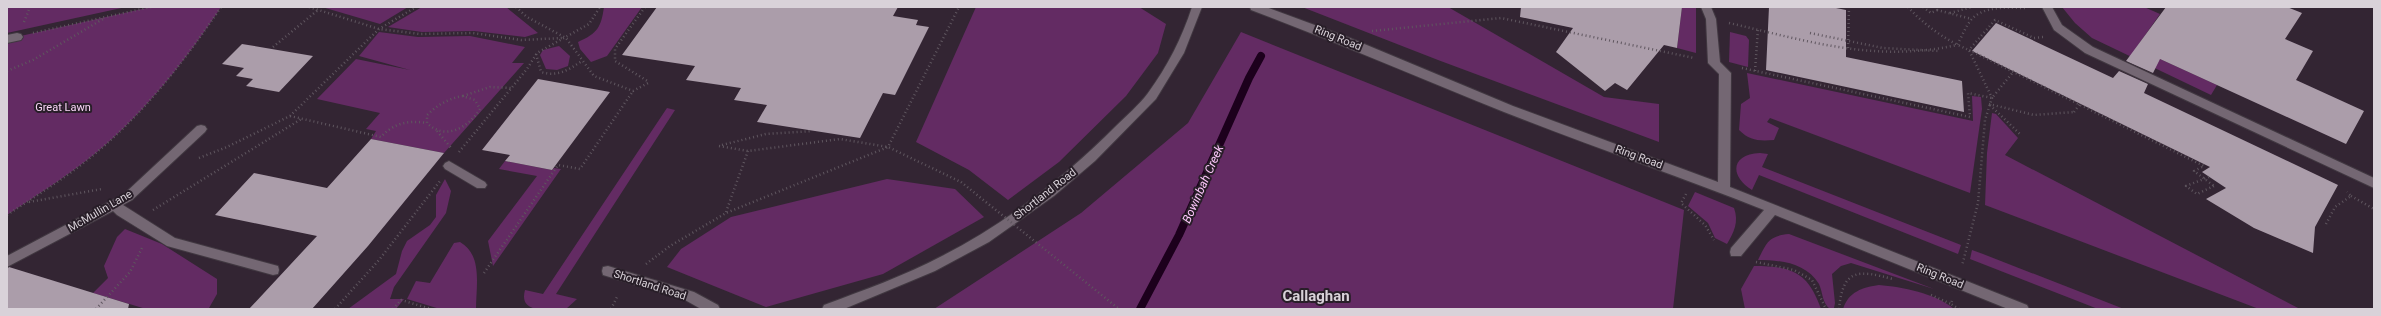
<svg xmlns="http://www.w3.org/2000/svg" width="2381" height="316" viewBox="0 0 2381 316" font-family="Roboto,sans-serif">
	<rect width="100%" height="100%" fill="#281e28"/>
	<!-- built -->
	<rect fill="#332533" x="7" y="7" width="2367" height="302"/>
	<!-- green -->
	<g fill="#632b63">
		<polygon points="7,7 126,7 7,33"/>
		<path d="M151 7H221C186 60 146 111 97 152 69 175 37 195 7 215V39Z"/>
		<polygon points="322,7 408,7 380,24"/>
		<polygon points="422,7 506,7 538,33 525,37 474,31 422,32 388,27"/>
		<path d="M604 7H642L607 56 591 62 580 49 578 42C598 33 601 27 604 7Z"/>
		<polygon points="976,7 1139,7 1166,24 1158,53 1126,96 1059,162 1008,200 969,170 916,142"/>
		<polygon points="1302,7 1448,7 1604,97 1659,104 1659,142 1438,60"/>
		<polygon points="1682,7 1696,7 1696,53 1677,48"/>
		<polygon points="2062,7 2144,7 2160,14 2136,48 2217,85 2211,95 2092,38 2075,23"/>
		<polygon points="379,32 418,37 470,36 525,47 512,63 524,63 444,153 371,139 376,131 366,129 380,113 317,99 356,59 410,70 359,56"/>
		<polygon points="1241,32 1684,210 1673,309 934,309 1081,213 1188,123"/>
		<polygon points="1730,32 1746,36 1749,40 1748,67 1729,62"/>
		<polygon points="559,46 570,56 568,66 557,70 546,69 540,55 543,50"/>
		<path d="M1747 73 1973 121 1972 96 1981 97 1982 109 1970 193 1770 118 1767 122 1779 128 1774 140C1759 141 1750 141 1739 130L1741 104 1750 98Z"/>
		<path d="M667 108 675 110 556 294 577 299 566 309C550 309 518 315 525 290L543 294Z"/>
		<polygon points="1992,113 1996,114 2018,138 2005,155 2300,309 2259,309 1985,205 1987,153"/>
		<path d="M1760 153 1768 154 1762 167 1961 245 1958 254 1759 175 1752 190C1729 176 1731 154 1760 153Z"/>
		<polygon points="505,161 552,170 554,168 561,169 493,266 488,241 537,176 499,169"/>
		<polygon points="445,179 451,191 446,213 394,287 390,299 404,299 396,309 348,309 396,274 402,251 407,241 430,225 436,217 436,195"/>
		<polygon points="887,179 955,189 984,217 883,274 766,307 667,267 681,249 731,217"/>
		<path d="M1695 192 1734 208C1739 222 1734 232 1727 244L1715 238 1708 223 1688 206Z"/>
		<polygon points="125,229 162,244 217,279 217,294 209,308 146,309 93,293 108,278 104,266 117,237"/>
		<path d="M1789 234 1934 289 1851 263 1841 266 1832 274 1835 303 1834 308 1830 309C1822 303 1823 293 1819 284 1806 263 1781 260 1758 260 1767 242 1768 236 1789 234Z"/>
		<path d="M460 242C483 255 476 286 476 309H440L407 299 416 281 430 283 454 243Z"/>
		<polygon points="1972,250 1983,254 2124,309 2098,309 1970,259"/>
		<path d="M1754 266C1792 266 1808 272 1821 309H1745L1741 289Z"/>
		<path d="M1879 285C1902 287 1935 293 1954 309H1843C1848 292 1863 287 1879 285Z"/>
	</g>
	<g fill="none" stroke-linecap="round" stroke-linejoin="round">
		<!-- stream -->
		<polyline stroke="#1c001c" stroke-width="8" points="1140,309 1179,235 1249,78 1261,56"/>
	</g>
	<!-- building -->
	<g fill="#ab9daa">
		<polygon points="657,7 898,7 893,16 918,20 916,25 929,27 895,95 883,93 860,138 757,122 767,105 734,100 741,88 686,80 695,66 622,55"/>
		<polygon points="1521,7 1682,7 1677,48 1664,45 1627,90 1615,83 1605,91 1556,52 1573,28 1520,17"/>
		<polygon points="1769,7 1831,7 1846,10 1846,57 1962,81 1964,112 1766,70"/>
		<polygon points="2166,7 2287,7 2302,13 2285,39 2313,51 2296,80 2364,111 2346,144 2160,59 2153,73 2126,61"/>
		<polygon points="1996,23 2113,78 2119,71 2148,84 2144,93 2338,185 2315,227 2313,253 2254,228 2206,199 2226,188 2202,172 2210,167 1972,51"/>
		<polygon points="242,44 313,56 279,92 246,86 253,79 236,76 244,68 222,64"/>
		<polygon points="538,79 610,92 552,170 505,161 510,155 482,150"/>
		<polygon points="371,139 444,153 368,246 312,309 249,309 317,236 215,215 254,173 327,188"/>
		<polygon points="9,267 129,304 128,309 7,309 7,268"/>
	</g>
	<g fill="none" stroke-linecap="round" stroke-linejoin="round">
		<!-- minor casing -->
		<g stroke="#413841" stroke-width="2">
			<g id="minor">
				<path d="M1192 7H1202L1184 53 1156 99 1095 161 1054 196 989 242 935 271 844 309H822L824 305C864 290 904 276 942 256 1007 223 1065 177 1116 126 1127 115 1139 105 1148 93 1167 67 1182 38 1192 7Z"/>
				<path d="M1250 7H1266L1350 38 1513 106 1718 182 1719 74 1708 63 1706 19 1701 7H1711L1716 19 1720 62 1731 73 1730 187 2027 305 2029 309H2008L1775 215 1741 256H1731L1730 252 1731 248 1764 210C1678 176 1590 146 1504 112 1420 78 1336 42 1251 10Z"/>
				<polygon points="2042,7 2052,7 2062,25 2093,47 2374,178 2374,188 2085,53 2054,30"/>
				<polygon points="17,33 21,34 23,37 21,40 7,43 7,35"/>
				<polygon points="201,125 205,126 207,129 205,132 132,200 123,205 175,238 278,266 279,270 278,274 273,275 167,246 117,215 113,211 7,267 7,256 124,194 197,126"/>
				<polygon points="449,161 485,182 487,185 485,188 477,188 445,169 443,166 445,163"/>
				<polygon points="608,266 694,292 718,305 720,309 701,309 685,300 603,275 602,271 603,267"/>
			</g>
		</g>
		<!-- path -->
		<g stroke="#5f565f" stroke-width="2.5" stroke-dasharray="1 3" stroke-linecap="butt">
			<polyline points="309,7 379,29 420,34 473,33 521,40 563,38"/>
			<polyline points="516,7 527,17 566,38 594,76 633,91 650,82"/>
			<polyline points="645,7 615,49 615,61 649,82"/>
			<path d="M1908 7C1924 25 1947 41 1969 50L1992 98 1985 120 1978 203 1962 266"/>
			<polyline points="1923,7 1931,13 1937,10 1935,7"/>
			<polyline points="1937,10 1972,19"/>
			<polyline points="1950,13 1972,7"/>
			<polyline points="24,22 30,7"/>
			<path d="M1729 23C1808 41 1875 63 1957 45 1962 37 1965 27 1971 20 1984 5 2008 8 2026 8"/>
			<polyline points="1372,31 1501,18 1694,58"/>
			<polyline points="33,33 151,7"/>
			<polyline points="2043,37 2034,38 1995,20 1969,50 2204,166 2194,171 2214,186"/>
			<polyline points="273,47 318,10"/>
			<polyline points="1848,48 1849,7"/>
			<path d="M536 54 541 72C558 77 568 70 582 61"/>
			<polyline points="1742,68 1970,117 1968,93 1992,98 1996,93"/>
			<polyline points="7,71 33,60 103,19"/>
			<polyline points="1755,71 1758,29"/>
			<path d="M462 96 475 100 480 109C468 128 445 141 427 123V115C437 105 448 99 462 96Z"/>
			<polyline points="463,96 490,87 511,88"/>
			<polyline points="1989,104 2034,115 2074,112"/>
			<polyline points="1990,105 2021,135"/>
			<path d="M290 116 381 137C394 123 408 120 427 123"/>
			<polyline points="437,131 452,149"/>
			<polyline points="722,145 766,134 812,131"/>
			<polyline points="719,146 748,151 840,139 888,147 961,182"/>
			<polyline points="459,152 527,69 537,53 589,24 600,7"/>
			<polyline points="199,158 227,147 290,116 379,29 416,7"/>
			<polyline points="1686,194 1681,203 1705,225 1714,240"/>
			<polyline points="2351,196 2374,209"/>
			<polyline points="29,202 102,189"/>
			<polyline points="153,210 303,118"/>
			<polyline points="726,212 748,151"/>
			<path d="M7 215C37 195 69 176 97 152 146 111 185 60 221 7"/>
			<polyline points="2326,224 2335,207 2351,196 2347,192"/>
			<polyline points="1756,262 1794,270 1812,280 1826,309"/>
			<polyline points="646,264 670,246 726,213 888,147 959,7"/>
			<polyline points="484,273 558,165 580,169 633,91"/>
			<polyline points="1931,295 1951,304"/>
			<polyline points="1952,301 1951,304 1959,309"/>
			<polyline points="96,309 130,272 143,246"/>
			<polyline points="335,309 379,260 440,181"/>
			<polyline points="393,309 401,300 431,309"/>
			<polyline points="611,309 618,295"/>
			<path d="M1839 309C1843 268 1858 270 1893 279"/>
		</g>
		<!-- minor -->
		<use href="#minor" fill="#746773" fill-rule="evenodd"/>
		<!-- path-bridge -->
		<g stroke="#5f565f" stroke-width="2.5" stroke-dasharray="1 3" stroke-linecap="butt">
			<polyline points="1810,33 1883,48 1939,51"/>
			<polyline points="1996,93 2014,71"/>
			<polyline points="2074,112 2080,104"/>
			<polyline points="2209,177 2186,186 2197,194 2214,186"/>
			<polyline points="961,182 1119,309"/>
		</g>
	</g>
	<g text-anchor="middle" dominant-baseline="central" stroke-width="4" stroke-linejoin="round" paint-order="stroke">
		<!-- street labels -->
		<g font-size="11" fill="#d9d2d9" stroke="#281e28">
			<text transform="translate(1338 38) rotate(22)">Ring Road</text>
			<text transform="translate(1639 157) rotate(20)">Ring Road</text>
			<text transform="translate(1045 194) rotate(-38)">Shortland Road</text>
			<text transform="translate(100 211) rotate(-30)">McMullin Lane</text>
			<text transform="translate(1940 276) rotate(22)">Ring Road</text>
			<text transform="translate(650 285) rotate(18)">Shortland Road</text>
		</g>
		<!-- park labels -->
		<g font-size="11" fill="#fad6f8" stroke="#281e28">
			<text x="63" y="107">Great Lawn</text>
		</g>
		<!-- water labels -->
		<g font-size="12" font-style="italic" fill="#fec8fc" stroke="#281e28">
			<text transform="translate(1203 184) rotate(-66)">Bowinbah Creek</text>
		</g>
		<!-- district labels -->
		<g font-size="15" font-weight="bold" fill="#d9d2d9" stroke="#281e28">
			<text x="1316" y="296">Callaghan</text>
		</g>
	</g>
	<!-- border -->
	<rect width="2381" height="316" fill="none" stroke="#d9d2d9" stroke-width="16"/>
</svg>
